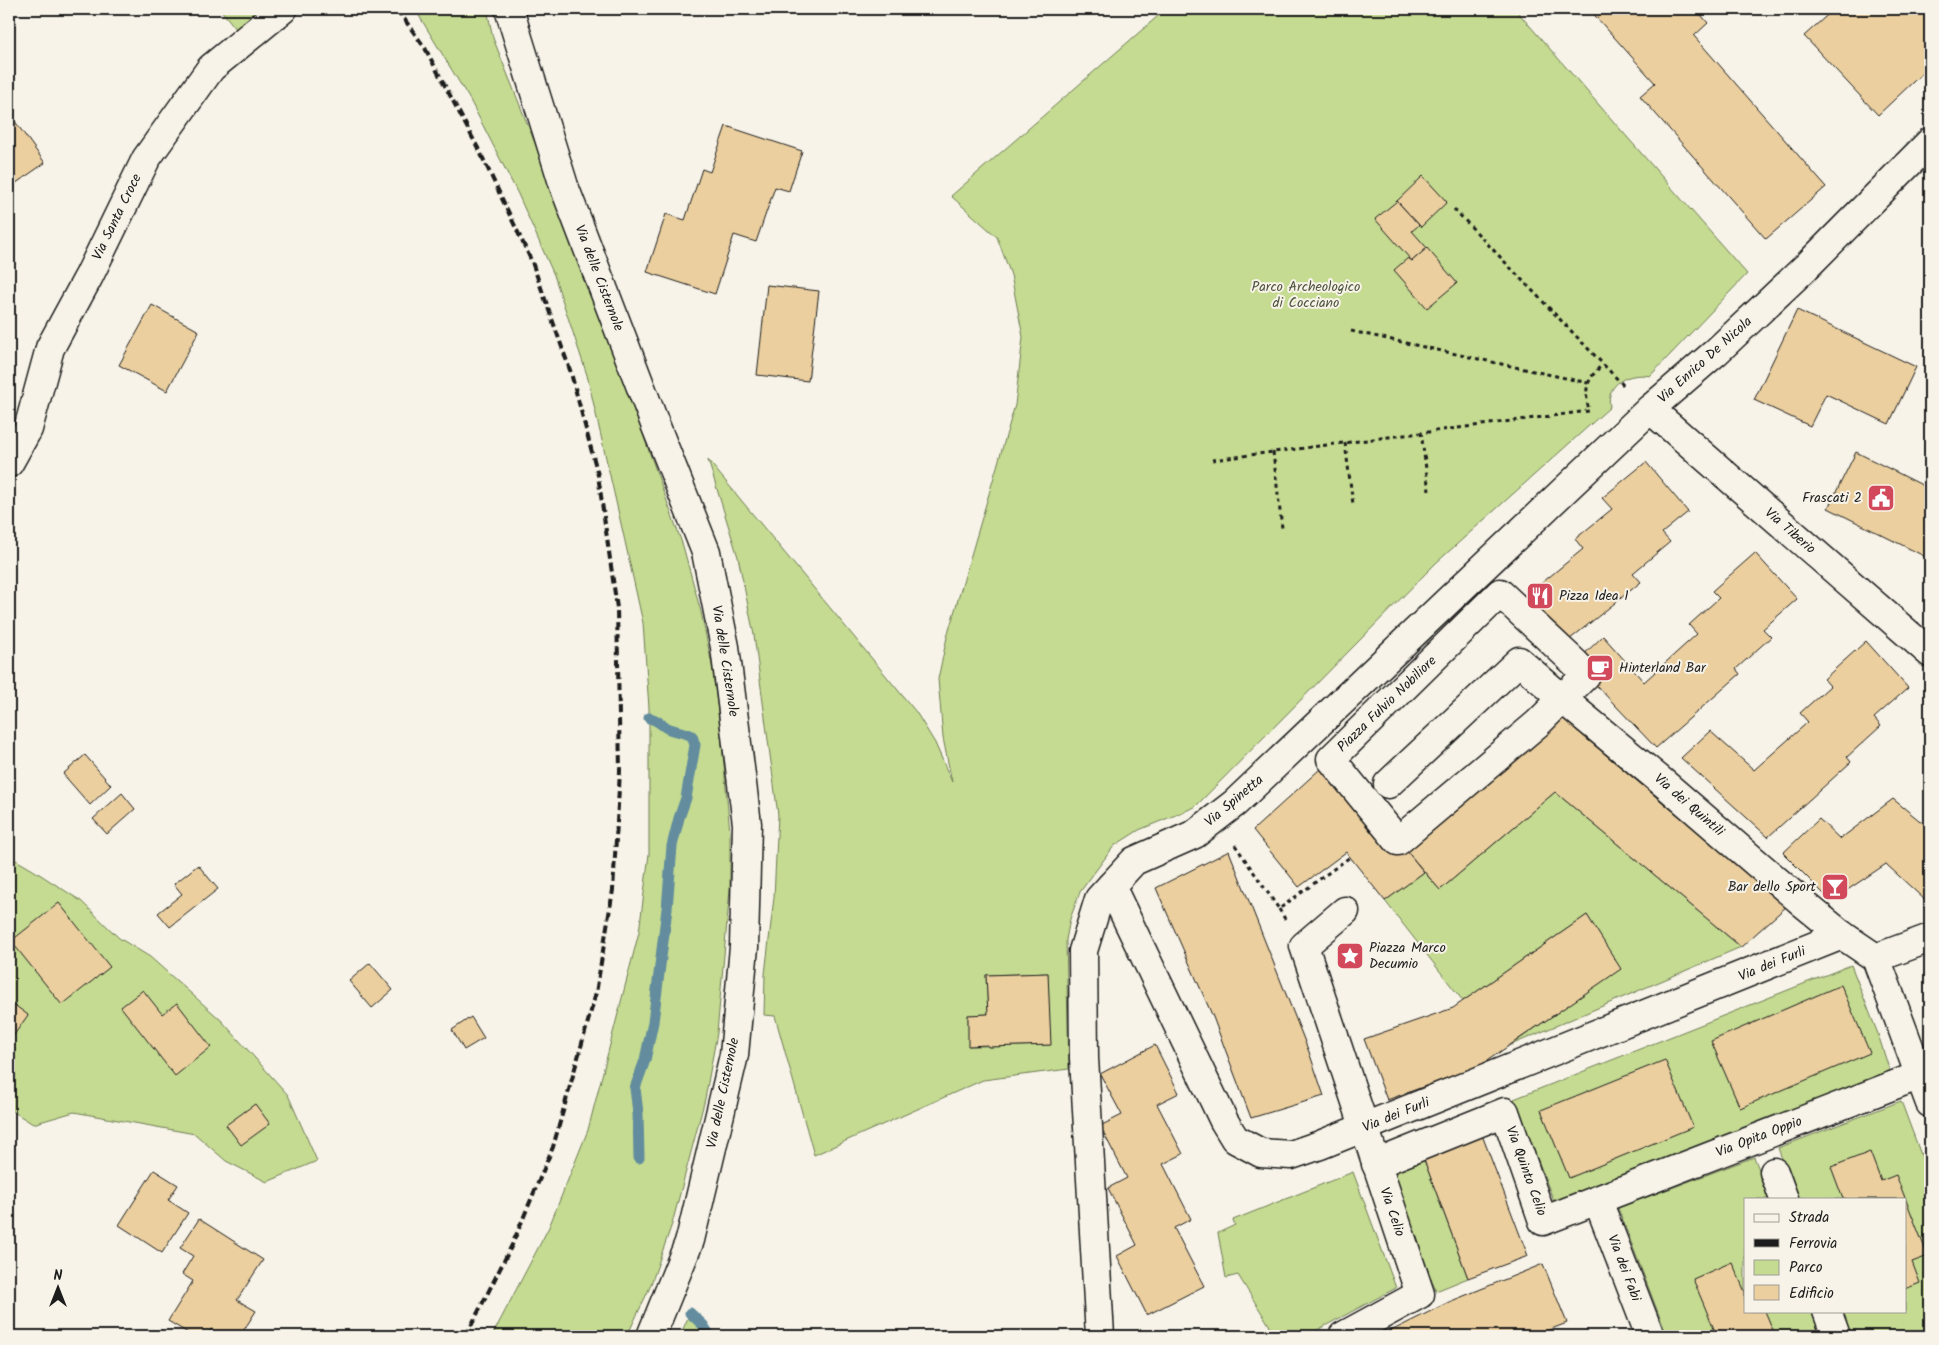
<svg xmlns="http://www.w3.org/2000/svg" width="1939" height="1345" viewBox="0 0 1939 1345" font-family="Kalam,sans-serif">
	<rect width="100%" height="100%" fill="#f7f3e8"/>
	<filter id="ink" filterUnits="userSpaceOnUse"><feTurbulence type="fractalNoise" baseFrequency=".02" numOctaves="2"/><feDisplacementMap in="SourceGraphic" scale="10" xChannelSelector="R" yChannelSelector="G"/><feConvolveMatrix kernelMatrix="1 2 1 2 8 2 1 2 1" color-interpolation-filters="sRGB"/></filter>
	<g filter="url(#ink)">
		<!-- green -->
		<g fill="#c4db91" stroke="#707c56" fill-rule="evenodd">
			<polygon points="220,9 264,9 237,30"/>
			<polygon points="415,9 487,9 493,38 571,233 683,546 701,612 712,665 721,733 730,832 730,889 717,1033 705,1099 672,1224 650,1287 627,1336 492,1336 549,1227 588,1130 639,932 649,854 649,708 643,623 622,528 587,375 554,275 518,194 470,100"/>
			<path d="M1166 9H1515L1747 274 1650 376C1629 372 1605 383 1610 407L1436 563 1195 807 1139 830 1114 846 1080 892 1070 919 1066 940 1069 1069 983 1080 814 1155 775 1016 764 1015 765 974 774 897 778 815 754 635 738 557 708 460 916 712 935 743 952 782 943 738 938 679 947 637 1015 405 1023 337 1011 275 997 237 951 196ZM1048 973 1050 1045 989 1047 988 1046H969L968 1015 988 1014 986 975Z"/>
			<polygon points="1555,792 1741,947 1511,1045 1620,969 1587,915 1463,1001 1385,901 1424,872 1440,890"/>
			<polygon points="9,856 33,870 81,901 119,938 150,957 221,1020 288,1095 317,1161 267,1182 226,1161 195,1134 74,1112 33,1124 9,1109"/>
			<polygon points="1851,965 1878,1034 1890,1072 1555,1204 1514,1099"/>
			<polygon points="1901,1101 1930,1179 1930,1336 1847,1336 1838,1311 1905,1311 1905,1199 1797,1199 1778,1148"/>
			<polygon points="1423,1157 1468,1278 1436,1291 1390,1169"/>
			<polygon points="1754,1157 1771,1199 1745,1199 1745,1311 1815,1311 1825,1336 1667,1336 1618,1208"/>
			<polygon points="1353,1172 1396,1288 1306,1336 1276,1336 1238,1275 1226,1278 1218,1233 1235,1225 1233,1220"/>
			<polygon points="690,1313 703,1325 710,1336 680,1336"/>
		</g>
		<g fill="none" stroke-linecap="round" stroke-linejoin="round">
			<!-- stream -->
			<g stroke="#638d9e" stroke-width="11">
				<path d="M639 1158 638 1113 635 1088 645 1060 653 1022 667 909 672 846 679 818 686 798 695 745 692 736C683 731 672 732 664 726 658 722 656 719 649 718"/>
				<polyline points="690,1313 703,1325 710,1336"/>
			</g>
		</g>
		<!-- building -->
		<g fill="#ebcf9f" stroke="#1c1c1c">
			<polygon points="1589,9 1696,9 1708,23 1694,36 1826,187 1766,239 1640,96 1655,83"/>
			<polygon points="1834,9 1924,9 1930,16 1930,66 1878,115 1804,36"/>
			<polygon points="9,113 45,163 9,188"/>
			<polygon points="726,126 802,151 789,191 775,187 756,242 734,235 715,294 647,272 666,214 685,220 702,169 710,172"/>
			<polygon points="1423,176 1447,202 1421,227 1397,201"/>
			<polygon points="1397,201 1419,225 1412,231 1427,248 1412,261 1375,219"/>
			<polygon points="1427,248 1457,283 1427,308 1394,270 1408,258 1412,261"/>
			<polygon points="767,285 819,291 808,381 757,375"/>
			<polygon points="152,305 199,331 167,391 119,365"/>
			<polygon points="1797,310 1916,367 1889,424 1826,394 1810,426 1754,400"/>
			<polygon points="1856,452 1930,489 1930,559 1828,508"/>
			<polygon points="1646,462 1688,512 1662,533 1670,542 1633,573 1641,582 1559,648 1514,606 1583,549 1575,539 1612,509 1602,498"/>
			<polygon points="1755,553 1797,599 1763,629 1771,637 1736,669 1740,674 1656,748 1575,663 1603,636 1644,682 1697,634 1689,625 1719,598 1712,591"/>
			<polygon points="1866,641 1908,688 1874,718 1881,726 1847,757 1851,762 1768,837 1681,758 1710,731 1754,770 1808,722 1800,713 1830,686 1824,679"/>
			<polygon points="1553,710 1606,755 1787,906 1741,947 1555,792 1440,890 1398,841"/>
			<polygon points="85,755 111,785 90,805 63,774"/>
			<polygon points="1331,759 1424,872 1385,901 1346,852 1299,887 1253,830"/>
			<polygon points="122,793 135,809 107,834 93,819"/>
			<polygon points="1893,799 1930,829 1930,897 1925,900 1886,864 1831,901 1783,853 1819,819 1840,839"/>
			<polygon points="1229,851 1309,1052 1324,1096 1251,1118 1213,1017 1156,888"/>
			<polygon points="198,865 218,889 170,927 158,913 182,894 174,884"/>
			<polygon points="59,903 110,967 62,1005 11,941"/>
			<polygon points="1587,915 1621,969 1478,1067 1387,1100 1364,1039 1453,1008"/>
			<polygon points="370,963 393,990 372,1008 349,981"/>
			<polygon points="1048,973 1051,1045 988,1047 988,1045 968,1046 968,1015 988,1014 986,975"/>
			<polygon points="1841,985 1870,1053 1740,1108 1711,1041"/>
			<polygon points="143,990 162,1014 177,1003 211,1047 175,1076 121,1007"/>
			<polygon points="9,1001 28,1015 9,1042"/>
			<polygon points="471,1017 484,1038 464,1050 452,1030"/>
			<polygon points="1155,1045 1179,1093 1157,1104 1183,1154 1163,1164 1191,1219 1174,1228 1204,1286 1147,1315 1117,1256 1137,1245 1108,1188 1127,1178 1100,1126 1122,1115 1100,1074"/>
			<polygon points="1665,1060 1693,1127 1569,1178 1541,1110"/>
			<polygon points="255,1104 270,1124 241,1145 226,1125"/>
			<polygon points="1482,1135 1528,1256 1468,1278 1423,1157"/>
			<polygon points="1870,1152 1881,1181 1896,1175 1928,1256 1912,1262 1920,1283 1905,1289 1905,1199 1843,1199 1831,1167"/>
			<polygon points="154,1170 178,1185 168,1200 188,1213 162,1253 119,1225"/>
			<polygon points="199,1219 263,1260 237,1300 256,1311 240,1336 223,1336 211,1329 206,1336 193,1336 168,1321 193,1281 182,1274 193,1256 180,1248"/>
			<polygon points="1732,1262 1745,1292 1745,1311 1765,1311 1775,1335 1771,1336 1717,1336 1693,1279"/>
			<polygon points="1543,1264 1567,1323 1533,1336 1381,1336 1449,1302"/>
		</g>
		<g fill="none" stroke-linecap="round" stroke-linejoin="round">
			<!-- minor casing -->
			<g stroke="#1c1c1c" stroke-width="31">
				<g id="minor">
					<polyline points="509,9 564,186 655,424 706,552 725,647 747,824 744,947 734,1055 690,1240 651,1336"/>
					<polyline points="1650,409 1930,653"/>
					<polyline points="9,463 28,429 50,348 89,276 146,159 211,68 283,9"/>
					<polygon points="1500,593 1575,663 1586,675 1538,723 1398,841 1331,759"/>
					<polyline points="1388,784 1519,661 1578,712 1666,785 1804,904 1842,935 1876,958 1930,1103"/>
					<polyline points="1111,886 1224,1121 1235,1139 1261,1153 1291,1155 1320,1145 1842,935"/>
					<polyline points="1876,958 1930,938"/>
					<polyline points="1376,1164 1505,1112 1543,1221 1920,1075"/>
					<polyline points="1774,1172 1784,1199"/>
					<polyline points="1598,1201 1650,1336"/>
					<polyline points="1827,1311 1836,1336"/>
					<polyline points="1100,1336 1084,1058 1083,951 1099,899 1134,861 1195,834 1235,803 1650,409 1716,352 1806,267 1930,142"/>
					<polyline points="1343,1336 1420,1294 1304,946 1345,911"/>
				</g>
			</g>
			<!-- path -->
			<g stroke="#1c1c1c" stroke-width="3" stroke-dasharray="4 4" stroke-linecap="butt">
				<polyline points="1454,209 1625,387"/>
				<polyline points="1351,331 1588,383"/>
				<polyline points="1421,432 1429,491"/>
				<polyline points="1345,443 1353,504"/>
				<polyline points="1273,452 1282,528"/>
				<path d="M1212 460 1589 411C1584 390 1586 380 1602 365"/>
				<polyline points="1235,845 1279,909 1350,857"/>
				<polyline points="1279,909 1285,919"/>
			</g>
			<!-- minor -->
			<use href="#minor" stroke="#f7f3e8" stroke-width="28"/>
			<!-- rail -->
			<polyline stroke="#1c1c1c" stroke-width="4" stroke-dasharray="8 4" stroke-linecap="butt" points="397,9 425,48 479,150 532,262 571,373 598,475 617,608 620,771 613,890 596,993 553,1147 512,1245 466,1336"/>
		</g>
	</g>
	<!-- icons -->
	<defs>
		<g id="civic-square" transform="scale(1.4375)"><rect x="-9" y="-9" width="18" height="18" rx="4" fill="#d1495b" stroke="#f7f3e8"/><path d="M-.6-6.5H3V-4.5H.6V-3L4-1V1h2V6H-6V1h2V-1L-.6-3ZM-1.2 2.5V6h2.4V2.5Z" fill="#fff"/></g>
		<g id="restaurant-square" transform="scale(1.4375)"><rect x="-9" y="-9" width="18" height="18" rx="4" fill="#d1495b" stroke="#f7f3e8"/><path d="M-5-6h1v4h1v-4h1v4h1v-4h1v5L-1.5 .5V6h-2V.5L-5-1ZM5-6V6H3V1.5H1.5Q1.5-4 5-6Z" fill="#fff"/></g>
		<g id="cafe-square" transform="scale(1.4375)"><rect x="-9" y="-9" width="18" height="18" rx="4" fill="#d1495b" stroke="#f7f3e8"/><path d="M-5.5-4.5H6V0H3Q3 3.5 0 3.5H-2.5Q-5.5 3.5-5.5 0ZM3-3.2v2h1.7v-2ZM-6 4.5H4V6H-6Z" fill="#fff"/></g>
		<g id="bar-square" transform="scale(1.4375)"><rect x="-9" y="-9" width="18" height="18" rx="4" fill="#d1495b" stroke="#f7f3e8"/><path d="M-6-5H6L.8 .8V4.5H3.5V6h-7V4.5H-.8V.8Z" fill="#fff"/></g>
		<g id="sight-square" transform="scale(1.4375)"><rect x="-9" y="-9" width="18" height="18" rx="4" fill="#d1495b" stroke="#f7f3e8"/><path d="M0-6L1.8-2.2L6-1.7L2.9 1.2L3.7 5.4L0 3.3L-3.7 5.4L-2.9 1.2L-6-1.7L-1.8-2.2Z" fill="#fff"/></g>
	</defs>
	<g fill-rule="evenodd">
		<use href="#civic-square" x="1881" y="498"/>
		<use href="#restaurant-square" x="1540" y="596"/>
		<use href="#cafe-square" x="1600" y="668"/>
		<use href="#bar-square" x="1835" y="887"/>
		<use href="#sight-square" x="1350" y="956"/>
	</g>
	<g text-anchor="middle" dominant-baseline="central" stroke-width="4" stroke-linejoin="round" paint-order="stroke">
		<!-- street labels -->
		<g font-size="14" fill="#1c1c1c" stroke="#f7f3e8">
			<text transform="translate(117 217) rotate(-64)">Via Santa Croce</text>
			<text transform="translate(599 278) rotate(69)">Via delle Cisternole</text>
			<text transform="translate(1705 360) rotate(-42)">Via Enrico De Nicola</text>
			<text transform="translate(1790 531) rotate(41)">Via Tiberio</text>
			<text transform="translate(725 661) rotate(81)">Via delle Cisternole</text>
			<text transform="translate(1387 704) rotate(-44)">Piazza Fulvio Nobiliore</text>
			<text transform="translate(1234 801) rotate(-40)">Via Spinetta</text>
			<text transform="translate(1689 805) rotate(41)">Via dei Quintili</text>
			<text transform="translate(1772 964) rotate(-22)">Via dei Furli</text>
			<text transform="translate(723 1093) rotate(-78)">Via delle Cisternole</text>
			<text transform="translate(1396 1115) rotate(-22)">Via dei Furli</text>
			<text transform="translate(1759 1137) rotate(-21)">Via Opita Oppio</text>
			<text transform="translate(1526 1171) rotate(70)">Via Quinto Celio</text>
			<text transform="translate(1392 1212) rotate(71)">Via Celio</text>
			<text transform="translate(1624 1268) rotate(69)">Via dei Fabi</text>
		</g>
		<!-- park labels -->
		<g font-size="14" fill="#4e553f" stroke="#f7f3e8">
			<text x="1306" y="287">Parco Archeologico<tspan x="1306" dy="16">di Cocciano</tspan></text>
		</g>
		<!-- poi labels -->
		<g font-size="14" fill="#1c1c1c" stroke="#f7f3e8" text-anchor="start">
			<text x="1862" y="498" text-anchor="end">Frascati 2</text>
			<text x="1559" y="596">Pizza Idea 1</text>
			<text x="1619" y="668">Hinterland Bar</text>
			<text x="1816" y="887" text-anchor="end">Bar dello Sport</text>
			<text x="1369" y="948">Piazza Marco<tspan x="1369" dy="16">Decumio</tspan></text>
		</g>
	</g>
	<!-- margin -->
	<rect width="1939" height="1345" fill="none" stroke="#f7f3e8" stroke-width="30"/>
	<rect x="15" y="15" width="1909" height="1315" fill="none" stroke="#1c1c1c" stroke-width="2" filter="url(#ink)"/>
	<!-- legend -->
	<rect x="1744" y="1198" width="162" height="115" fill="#f7f3e8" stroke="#9f9d96"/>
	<rect x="1754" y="1214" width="25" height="8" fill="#f7f3e8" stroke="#9f9d96"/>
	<text x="1789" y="1222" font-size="15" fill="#1c1c1c">Strada</text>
	<rect x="1754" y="1239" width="25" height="8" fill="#1c1c1c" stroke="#9f9d96"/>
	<text x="1789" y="1248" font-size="15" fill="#1c1c1c">Ferrovia</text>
	<rect x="1754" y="1260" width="25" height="15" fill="#c4db91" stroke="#9f9d96"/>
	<text x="1789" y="1272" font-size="15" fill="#1c1c1c">Parco</text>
	<rect x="1754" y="1285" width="25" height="15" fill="#ebcf9f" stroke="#9f9d96"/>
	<text x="1789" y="1298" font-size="15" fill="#1c1c1c">Edificio</text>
	<!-- north arrow -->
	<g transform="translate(58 1288)" stroke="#f7f3e8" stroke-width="4" paint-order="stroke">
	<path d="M0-4L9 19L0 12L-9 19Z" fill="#1c1c1c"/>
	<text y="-8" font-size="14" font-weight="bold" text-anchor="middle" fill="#1c1c1c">N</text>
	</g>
</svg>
